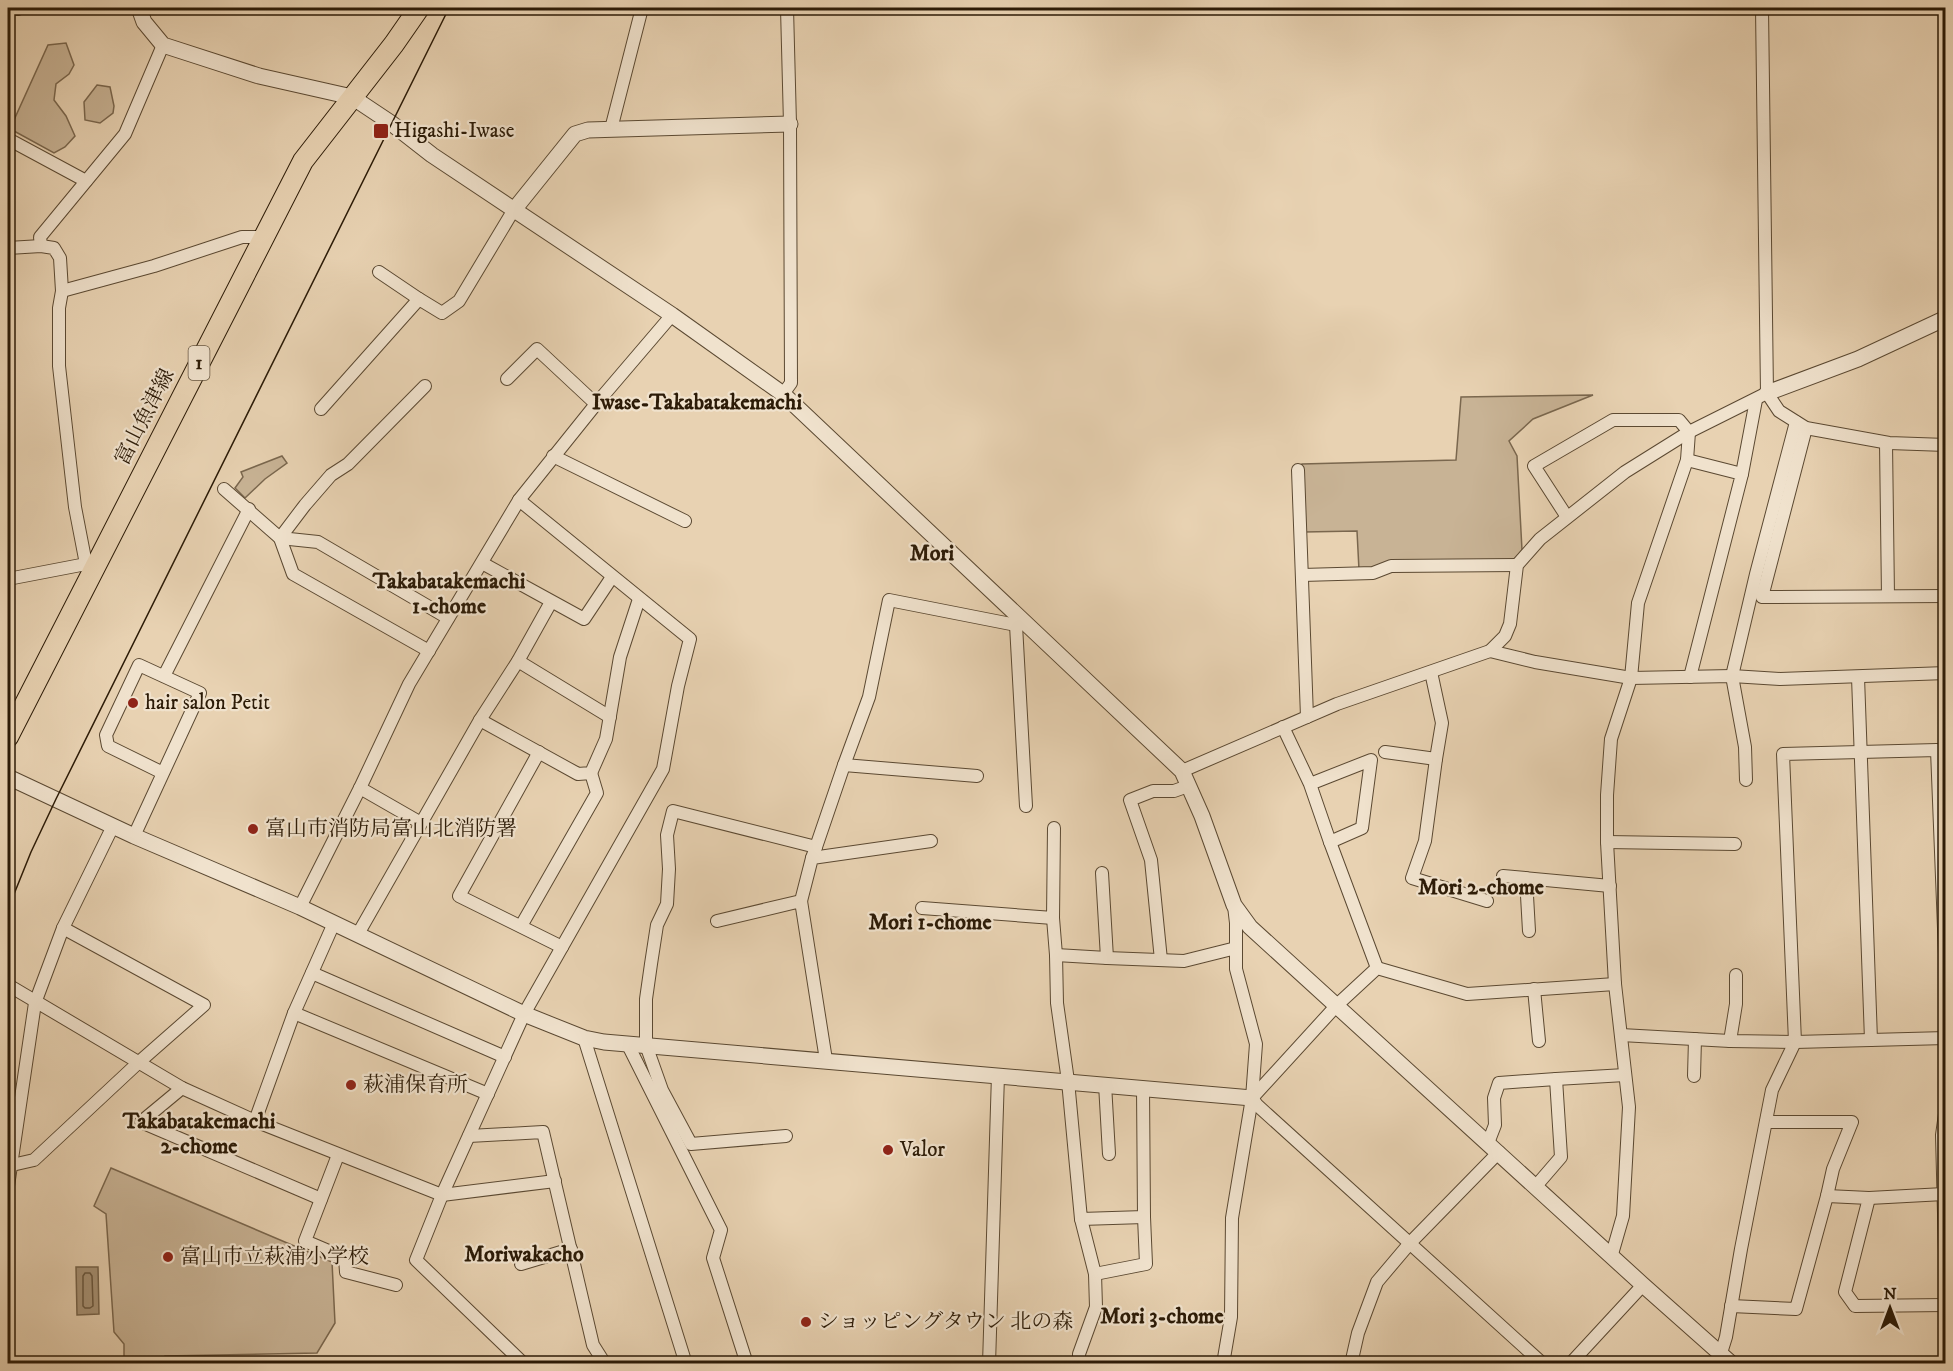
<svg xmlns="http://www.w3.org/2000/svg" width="1953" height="1371" viewBox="0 0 1953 1371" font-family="'IM FELL DW Pica','Noto Serif JP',serif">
	<rect width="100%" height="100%" fill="#e8d2b2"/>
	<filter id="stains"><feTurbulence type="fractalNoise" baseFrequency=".00333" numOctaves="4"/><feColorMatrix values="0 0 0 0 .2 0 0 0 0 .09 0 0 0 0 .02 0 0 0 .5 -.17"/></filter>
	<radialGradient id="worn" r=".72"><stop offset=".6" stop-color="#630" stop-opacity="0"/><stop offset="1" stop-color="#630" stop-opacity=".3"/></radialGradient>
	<!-- green -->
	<g fill="#c8b395" stroke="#7a674e" stroke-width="1.5">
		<polygon points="66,43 74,65 69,74 56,84 54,100 66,116 75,136 65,147 54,153 14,131 14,120 48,45"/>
		<polygon points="97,85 110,87 114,106 113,113 100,123 85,120 84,102"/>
		<polygon points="1593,395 1533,419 1509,441 1517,456 1522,550 1514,561 1359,570 1357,531 1304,532 1302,464 1456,460 1461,397"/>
		<polygon points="282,456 287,463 265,479 245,498 235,488 243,477 241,472"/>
		<polygon points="111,1168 332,1262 335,1323 317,1353 165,1356 164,1363 124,1363 124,1344 114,1332 106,1214 94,1206"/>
	</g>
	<!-- water -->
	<polygon fill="#a89478" stroke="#76644b" stroke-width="1.5" points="76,1267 98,1267 99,1314 77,1315"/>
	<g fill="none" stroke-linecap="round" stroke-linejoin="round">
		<!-- shore -->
		<polygon stroke="#6a5840" stroke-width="1.5" points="85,1273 90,1273 92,1276 93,1306 90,1308 85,1308 83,1306 83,1276"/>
		<!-- minor casing -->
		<g stroke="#5b4932" stroke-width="14">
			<g id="minor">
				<polyline points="14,8 18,9"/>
				<polyline points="1762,8 1767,393 1779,411 1806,428 1889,443 1946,445"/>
				<polyline points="611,129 642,8"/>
				<polyline points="8,139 86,181"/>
				<polyline points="41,246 40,237 125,134 163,45"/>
				<polyline points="8,248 41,246 54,248 60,258 62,291 59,308 59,366 75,507 86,564 93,572"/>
				<polyline points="379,272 419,299"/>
				<polyline points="62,291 154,266 242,237 264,237"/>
				<polyline points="507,379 537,349 596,404"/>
				<polyline points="425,386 348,464 331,475 305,505 280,538 293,574 429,651"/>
				<polyline points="783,394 791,383 790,124 787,8"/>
				<polyline points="321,409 419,299 442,313 459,301 513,211"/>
				<polyline points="1806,428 1762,597 1946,596"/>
				<polyline points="1886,443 1888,596"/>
				<polyline points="553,456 685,521"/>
				<polyline points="1687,460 1742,474 1690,677"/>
				<polyline points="1298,470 1307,717"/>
				<polyline points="1742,474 1756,400"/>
				<polyline points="224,489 280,538 318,542 448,618"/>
				<polyline points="519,500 690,639 678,686 663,769 524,1014 442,1195 416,1260 524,1364"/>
				<polyline points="1567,517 1534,466 1613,420 1679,420 1689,432 1687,460 1638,603 1631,678 1611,739 1607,795 1607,842 1615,984 1629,1107 1623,1216 1612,1254"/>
				<polyline points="482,563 584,619 612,577"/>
				<polyline points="1302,575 1373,573 1391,566 1517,565"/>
				<polyline points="8,579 86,564"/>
				<polyline points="1016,625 1026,806"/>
				<polyline points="1490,651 1535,662 1631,678 1732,676 1780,679 1946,673"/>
				<polyline points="518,661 610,717"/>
				<polyline points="164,676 249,509"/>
				<polyline points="1858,677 1871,1040"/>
				<polyline points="480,720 578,774 591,773 606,739 620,657 639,599"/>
				<polyline points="1283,727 1310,784 1371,760 1362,828 1330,842 1310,784"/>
				<polyline points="539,752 459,896 562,947"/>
				<polyline points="1385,752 1436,759 1442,723 1431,672"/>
				<polyline points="1436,759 1425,841 1412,878 1487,901"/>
				<polyline points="844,765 869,697 889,600 1016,625 1022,620"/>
				<polyline points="1182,771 1337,704 1490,651 1505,636 1510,624 1517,565 1540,539 1625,472 1689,432 1767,393"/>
				<polyline points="1746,780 1745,747 1732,676 1756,574 1796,422"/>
				<polyline points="360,788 421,823"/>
				<polyline points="134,836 200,693 139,665 106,735 108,746 163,773"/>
				<polyline points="1330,842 1377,968"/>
				<polyline points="1607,842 1735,844"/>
				<polyline points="816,847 844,765 977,776"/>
				<polyline points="1102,873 1107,958 1184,961 1236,948"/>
				<polyline points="1503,876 1610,886"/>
				<polyline points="1526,878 1529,931"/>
				<polyline points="801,901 812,858 931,841"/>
				<polyline points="300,907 360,788 409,684 519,500 596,404 672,315"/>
				<polyline points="922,908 1053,918 1054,828"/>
				<polyline points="1053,918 1056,955 1057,1003 1068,1081 1081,1219 1144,1217 1143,1088"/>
				<polyline points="717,921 801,901 826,1060"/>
				<polyline points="521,926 597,793 591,773"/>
				<polyline points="358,934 480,720 518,661 551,602"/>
				<polyline points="1056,955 1107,958"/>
				<polyline points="1161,960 1151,860 1130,800 1153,791 1174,791 1188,786"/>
				<polyline points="312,973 505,1057"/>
				<polyline points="8,985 182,1088 255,1121 442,1195 555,1181"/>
				<polyline points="1534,989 1539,1041"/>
				<polyline points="294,1013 488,1094"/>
				<polyline points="1621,1035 1730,1041 1795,1042 1946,1038"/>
				<polyline points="584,1038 686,1364"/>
				<polyline points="1730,1041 1736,1004 1736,975"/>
				<polyline points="627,1043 721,1230 713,1258 747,1364"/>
				<polyline points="1694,1076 1695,1039"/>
				<polyline points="1556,1079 1625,1075"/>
				<polyline points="1105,1084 1109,1154"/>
				<polyline points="182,1088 141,1122 321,1199"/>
				<polyline points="1252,1098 1337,1005 1377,968 1467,994 1615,984"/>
				<polyline points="1252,1098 1257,1105 1543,1364"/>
				<polyline points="1946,1107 1942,1135 1946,1291"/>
				<polyline points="255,1121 294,1013 334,923"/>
				<polyline points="469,1136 543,1132 593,1345 605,1364"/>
				<polyline points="786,1136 691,1144 662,1090 646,1045 646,999 651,964 657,925 667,904 669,869 667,835 673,811 816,847 812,858"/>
				<polyline points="1488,1143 1495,1125 1494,1098 1499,1083 1556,1079 1561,1157 1536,1186"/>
				<polyline points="338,1155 305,1241 345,1258 346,1272 396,1285"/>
				<polyline points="12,1165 34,1160 138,1063 204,1005 63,928"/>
				<polyline points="8,1186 35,1003 63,928 113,826"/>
				<polyline points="1827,1196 1869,1198 1845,1292 1855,1306 1946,1305"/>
				<polyline points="1869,1198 1944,1194"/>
				<polyline points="1081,1219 1095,1274 1146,1264 1144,1217"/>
				<polyline points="521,1264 571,1249"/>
				<polyline points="1731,1306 1796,1309 1827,1196 1833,1169 1852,1122 1766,1122"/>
				<polyline points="1721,1353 1726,1337 1741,1249 1772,1090 1795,1042 1783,754 1937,750 1946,979"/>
				<polyline points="989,1364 998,1075"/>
				<polyline points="1079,1364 1079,1354 1096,1307 1095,1274"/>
				<polyline points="1223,1364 1231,1317 1232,1218 1252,1098 1256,1044 1236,969 1236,923 1234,906"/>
				<polyline points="1351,1364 1358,1333 1377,1282 1410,1243 1499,1152"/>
				<polyline points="1570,1364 1643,1285"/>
			</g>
		</g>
		<!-- tertiary casing -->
		<g stroke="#5b4932" stroke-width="17">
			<g id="tertiary">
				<polyline points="139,8 144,22 163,45 259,76 352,97 391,123 432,155 672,315 783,394 1182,771 1202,816 1234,905 1250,927 1643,1285 1732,1364"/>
				<polyline points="513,211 575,134 588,130 790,124"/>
				<polyline points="1767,393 1858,359 1946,318"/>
				<polyline points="8,777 134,836 300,907 524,1014 584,1038 604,1042 1252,1098"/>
			</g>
		</g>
		<!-- primary casing -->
		<g stroke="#2c1b07" stroke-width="22">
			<polyline id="primary" points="8,737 303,161 394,44 419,8"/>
		</g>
		<!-- minor -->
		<use href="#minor" stroke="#f0e2cd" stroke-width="12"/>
		<!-- tertiary -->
		<use href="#tertiary" stroke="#f0e2cd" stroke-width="15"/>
		<!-- primary -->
		<use href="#primary" stroke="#e8d2b2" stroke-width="20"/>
		<!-- tram -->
		<polyline stroke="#2c1b07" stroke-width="1.5" points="8,909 31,852 56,799 449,8"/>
	</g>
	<!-- markers -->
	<g fill="#8f2418" stroke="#f0e2cd" stroke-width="2">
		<rect x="373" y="123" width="16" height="16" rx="3"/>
		<circle cx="133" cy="703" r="6"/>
		<circle cx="253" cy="829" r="6"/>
		<circle cx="351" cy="1085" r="6"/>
		<circle cx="888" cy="1150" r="6"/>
		<circle cx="168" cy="1257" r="6"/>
		<circle cx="806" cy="1322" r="6"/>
	</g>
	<g text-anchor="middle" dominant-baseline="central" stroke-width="4.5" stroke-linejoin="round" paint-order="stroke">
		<!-- shield labels -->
		<rect fill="#f0e2cd" stroke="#675742" stroke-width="1.5" x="188.5" y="346" width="21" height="34" rx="4.5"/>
		<g font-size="20" font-weight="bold" fill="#2c1b07">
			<text x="199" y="363">1</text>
		</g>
		<!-- poi labels -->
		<g font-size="21" fill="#2c1b07" stroke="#f0e2cd" text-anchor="start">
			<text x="394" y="131">Higashi-Iwase</text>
			<text x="145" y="703">hair salon Petit</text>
			<text x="265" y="829">富山市消防局富山北消防署</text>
			<text x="363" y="1085">萩浦保育所</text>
			<text x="900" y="1150">Valor</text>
			<text x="180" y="1257">富山市立萩浦小学校</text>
			<text x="818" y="1322">ショッピングタウン 北の森</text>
		</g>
		<!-- street labels -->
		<g font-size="21" fill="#2c1b07" stroke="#f0e2cd">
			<text transform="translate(145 417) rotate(-63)">富山魚津線</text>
		</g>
		<!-- neighbourhood labels -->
		<g font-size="22" font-weight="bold" fill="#2c1b07" stroke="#f0e2cd">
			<text x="697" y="402">Iwase-Takabatakemachi</text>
			<text x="932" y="553">Mori</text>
			<text x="449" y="581">Takabatakemachi<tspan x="449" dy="25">1-chome</tspan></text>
			<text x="1481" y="887">Mori 2-chome</text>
			<text x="930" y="922">Mori 1-chome</text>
			<text x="199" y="1121">Takabatakemachi<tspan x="199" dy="25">2-chome</tspan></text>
			<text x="524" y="1254">Moriwakacho</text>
			<text x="1162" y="1316">Mori 3-chome</text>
		</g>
	</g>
	<!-- margin -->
	<rect width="1953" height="1371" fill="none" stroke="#e8d2b2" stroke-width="30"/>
	<rect x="9" y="9" width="1935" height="1353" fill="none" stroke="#2c1b07" stroke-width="3"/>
	<rect x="15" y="15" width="1923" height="1341" fill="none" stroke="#2c1b07" stroke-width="1.5"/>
	<!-- north arrow -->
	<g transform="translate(1890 1308)" stroke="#f0e2cd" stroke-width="4.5" paint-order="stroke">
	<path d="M0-4.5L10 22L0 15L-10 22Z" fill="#2c1b07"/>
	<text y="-9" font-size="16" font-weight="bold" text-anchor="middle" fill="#2c1b07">N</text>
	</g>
	<rect width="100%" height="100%" filter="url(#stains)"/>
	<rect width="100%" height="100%" fill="url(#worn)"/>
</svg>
